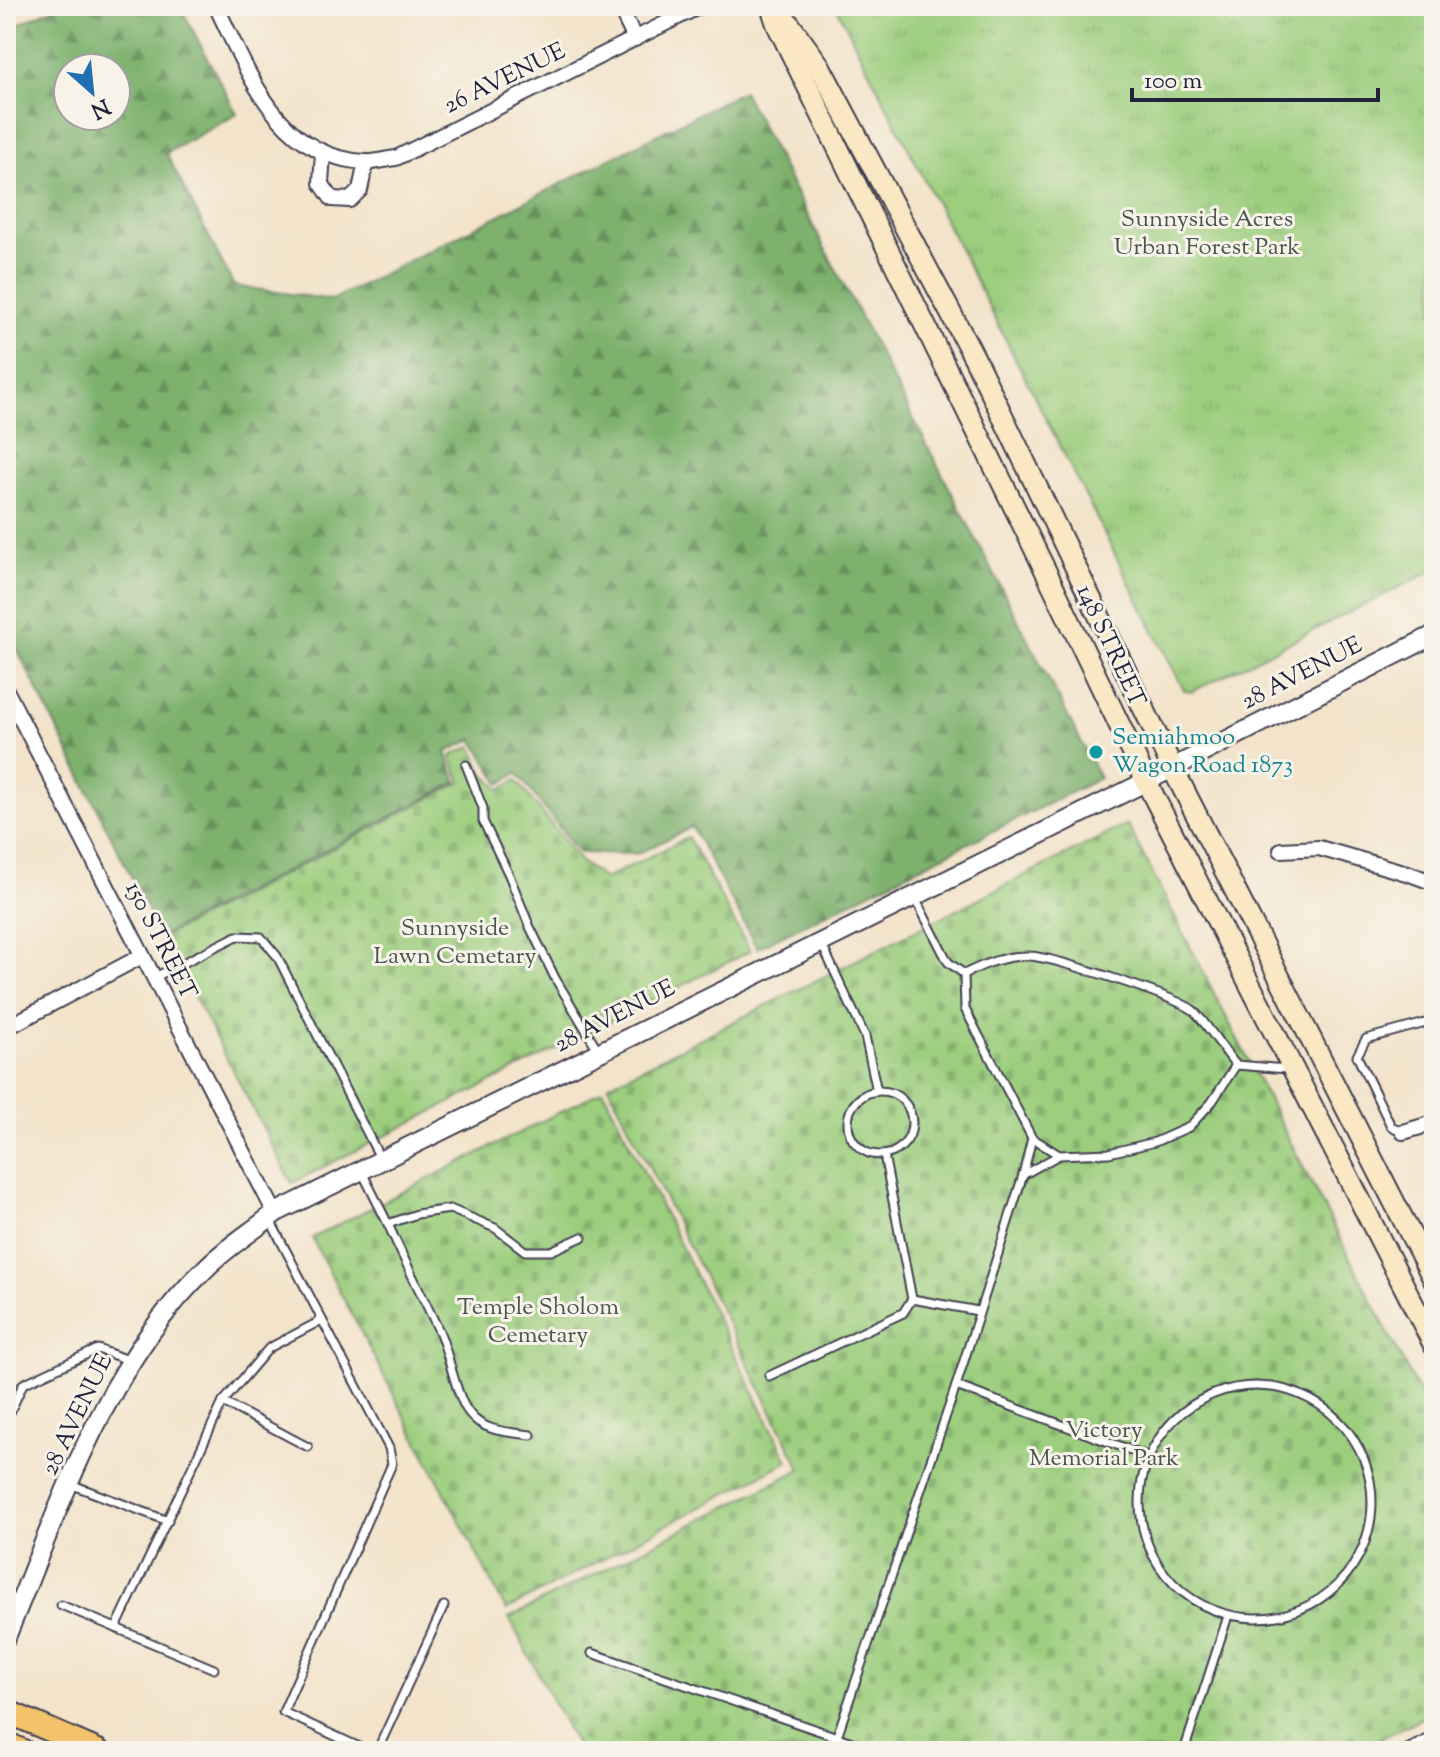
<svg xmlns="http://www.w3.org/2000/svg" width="1440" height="1757" viewBox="0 0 1440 1757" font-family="'Sorts Mill Goudy',serif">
	<defs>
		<pattern id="forest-firs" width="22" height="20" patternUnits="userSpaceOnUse" patternTransform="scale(2)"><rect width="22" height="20" fill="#7db16d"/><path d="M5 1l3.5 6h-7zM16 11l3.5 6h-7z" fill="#66905b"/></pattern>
		<pattern id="cemetery-stones" width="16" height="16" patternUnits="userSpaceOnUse" patternTransform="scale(2)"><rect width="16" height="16" fill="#9cce7e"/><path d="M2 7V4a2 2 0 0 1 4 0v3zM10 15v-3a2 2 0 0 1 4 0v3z" fill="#86b16e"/></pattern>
		<pattern id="park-tufts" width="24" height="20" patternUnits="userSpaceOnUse" patternTransform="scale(2)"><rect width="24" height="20" fill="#9cce7e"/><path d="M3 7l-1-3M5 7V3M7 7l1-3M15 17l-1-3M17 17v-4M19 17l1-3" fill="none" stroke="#86b16e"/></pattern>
	</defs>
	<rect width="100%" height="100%" fill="#f7f3e8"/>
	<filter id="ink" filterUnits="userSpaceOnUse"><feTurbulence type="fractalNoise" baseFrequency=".0125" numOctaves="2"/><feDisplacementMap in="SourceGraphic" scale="16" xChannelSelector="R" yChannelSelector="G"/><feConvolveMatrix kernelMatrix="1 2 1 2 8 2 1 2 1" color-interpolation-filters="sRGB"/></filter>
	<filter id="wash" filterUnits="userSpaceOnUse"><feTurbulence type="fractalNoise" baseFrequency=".006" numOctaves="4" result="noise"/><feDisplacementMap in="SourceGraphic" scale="32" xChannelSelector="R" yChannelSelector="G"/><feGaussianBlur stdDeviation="1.8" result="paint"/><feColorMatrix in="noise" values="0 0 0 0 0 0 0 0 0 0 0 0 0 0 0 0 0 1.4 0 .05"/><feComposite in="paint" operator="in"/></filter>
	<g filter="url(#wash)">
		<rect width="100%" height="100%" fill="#f3e3ca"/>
		<!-- forest -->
		<path fill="url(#forest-firs)" stroke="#506a54" stroke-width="2" fill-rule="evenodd" d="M58 6H180L237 114 166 153 234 286 332 300 743 91 1100 778 757 948 692 827 637 854 579 853 517 773 500 784 473 739 446 752 457 782 161 936 6 627V30ZM68 68H116V116H68Z"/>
		<!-- cemetery -->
		<g fill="url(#cemetery-stones)" stroke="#5f785c" stroke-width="2">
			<polygon points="472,746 482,771 500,790 516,780 582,863 605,879 688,837 750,951 292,1183 163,937 461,782 451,756"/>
			<polygon points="1127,824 1434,1422 1434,1712 1356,1751 579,1751 509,1618 801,1469 608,1085"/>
			<polygon points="603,1090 788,1461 506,1610 312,1238"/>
		</g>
		<!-- park -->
		<polygon fill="url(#park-tufts)" stroke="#5f785c" stroke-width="2" points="836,6 1434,6 1434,570 1191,692 1184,690"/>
	</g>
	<g filter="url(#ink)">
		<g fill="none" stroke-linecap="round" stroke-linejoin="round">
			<!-- service casing -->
			<g stroke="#413f50" stroke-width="11">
				<g id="service">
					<polyline points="466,765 483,808 483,821 509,875 529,925 555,978 598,1050"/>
					<polyline points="915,898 948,962 964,974 965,1009 1032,1138 1059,1155 1109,1153 1155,1142 1189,1127 1212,1102 1236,1065 1287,1069"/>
					<polyline points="822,945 865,1036 877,1091"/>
					<path d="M964 974C985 964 1005 955 1029 956 1050 956 1181 998 1194 1011 1209 1027 1222 1048 1236 1065"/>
					<polyline points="155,977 237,936 261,937 277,956 380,1158"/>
					<circle cx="880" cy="1123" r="32"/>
					<polyline points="1403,1132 1391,1126 1357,1056 1366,1039 1429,1022 1434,1023"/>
					<polyline points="884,1155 912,1299 978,1311"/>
					<polyline points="362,1172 388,1224 417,1214 450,1209 495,1228 525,1251 551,1251 582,1237"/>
					<polyline points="1023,1175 1059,1155"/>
					<polyline points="270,1220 389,1448 392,1464 283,1712 368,1751"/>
					<path d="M388 1224C404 1260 422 1295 439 1331 449 1353 456 1397 469 1413 483 1432 509 1432 531 1435"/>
					<polyline points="769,1376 903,1313 912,1299"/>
					<circle cx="1256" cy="1502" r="116"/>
					<polyline points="956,1386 1147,1456"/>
					<polyline points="223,1402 308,1447"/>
					<polyline points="6,1421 23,1384 98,1349 130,1361"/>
					<polyline points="70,1484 168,1521"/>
					<polyline points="61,1605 214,1669"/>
					<polyline points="116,1628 223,1402 269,1348 322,1320"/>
					<polyline points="592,1653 878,1751"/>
					<polyline points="377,1751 444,1606"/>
					<polyline points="832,1751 956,1386 1023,1175 1032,1138"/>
					<polyline points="1184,1751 1227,1619"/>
					<polyline points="1403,1751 1434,1736"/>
				</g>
			</g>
			<!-- minor casing -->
			<g stroke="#413f50" stroke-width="18">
				<g id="minor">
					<path d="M216 6C249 73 277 157 365 162 375 163 386 159 396 158L700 6"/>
					<polyline points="619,6 635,39"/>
					<polyline points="323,153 321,183 332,199 350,200 360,190 366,162"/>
					<polyline points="6,690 275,1213"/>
					<polyline points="1281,850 1319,848 1410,874 1434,883"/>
					<polyline points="6,1028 142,956"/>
					<polyline points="1403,1132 1434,1123"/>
				</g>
			</g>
			<!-- tertiary casing -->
			<g stroke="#413f50" stroke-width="22">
				<path id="tertiary" d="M6 1637C59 1510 103 1368 204 1270 225 1248 252 1232 275 1213L1131 789 1434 635"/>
			</g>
			<!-- secondary casing -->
			<g stroke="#413f50" stroke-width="24">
				<g id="secondary">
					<polyline points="771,6 777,24 1053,586 1153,795 1434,1345"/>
					<polyline points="787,21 819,65 974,357 1172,767 1434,1280"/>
				</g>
			</g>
			<!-- primary casing -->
			<g stroke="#413f50" stroke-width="26">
				<g id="primary">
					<polyline points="6,1711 98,1751"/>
					<polyline points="6,1743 23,1751"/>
				</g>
			</g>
			<!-- service -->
			<use href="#service" stroke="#fff" stroke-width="7"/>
			<!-- minor -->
			<use href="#minor" stroke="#fff" stroke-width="14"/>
			<!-- tertiary -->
			<use href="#tertiary" stroke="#fff" stroke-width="18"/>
			<!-- secondary -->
			<use href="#secondary" stroke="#fae7c3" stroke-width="20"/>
			<!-- primary -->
			<use href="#primary" stroke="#f2c36a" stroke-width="22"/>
		</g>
	</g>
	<!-- markers -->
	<circle fill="#0f9aa8" stroke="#f7f3e8" stroke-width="3" cx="1096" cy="752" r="8"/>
	<g text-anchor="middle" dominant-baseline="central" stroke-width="6" stroke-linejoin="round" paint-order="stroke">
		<!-- street labels -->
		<g font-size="24" fill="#22223b" stroke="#f7f3e8">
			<text transform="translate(505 79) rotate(-26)">26 AVENUE</text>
			<text transform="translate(1110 646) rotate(65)">148 STREET</text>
			<text transform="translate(1302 674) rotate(-27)">28 AVENUE</text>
			<text transform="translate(160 941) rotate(63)">150 STREET</text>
			<text transform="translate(615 1017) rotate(-27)">28 AVENUE</text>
			<text transform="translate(78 1415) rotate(-64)">28 AVENUE</text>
		</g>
		<!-- park labels -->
		<g font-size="24" fill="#47564f" stroke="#f7f3e8">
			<text x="1207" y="220">Sunnyside Acres<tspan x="1207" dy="28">Urban Forest Park</tspan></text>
			<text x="455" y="929">Sunnyside<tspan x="455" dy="28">Lawn Cemetary</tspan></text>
			<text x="538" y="1308">Temple Sholom<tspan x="538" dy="28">Cemetary</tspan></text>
			<text x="1104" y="1431">Victory<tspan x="1104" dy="28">Memorial Park</tspan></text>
		</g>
		<!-- culture labels -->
		<g font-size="24" fill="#0d838f" stroke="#f7f3e8" text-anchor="start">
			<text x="1112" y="738">Semiahmoo<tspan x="1112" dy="28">Wagon Road 1873</tspan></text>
		</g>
	</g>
	<!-- margin -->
	<rect width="1440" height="1757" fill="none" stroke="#f7f3e8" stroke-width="32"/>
	<!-- north arrow -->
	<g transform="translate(92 92) rotate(153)"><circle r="38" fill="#f7f3e8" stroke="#a29fa3" stroke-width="2"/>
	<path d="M0-6L14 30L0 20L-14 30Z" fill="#1f6fb2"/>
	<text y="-12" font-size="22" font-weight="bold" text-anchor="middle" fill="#22223b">N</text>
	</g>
	<!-- scale -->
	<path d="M1132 88v12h246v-12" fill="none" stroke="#22223b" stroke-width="4"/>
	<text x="1144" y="88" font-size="24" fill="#22223b" stroke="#f7f3e8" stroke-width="6" paint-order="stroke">100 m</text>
</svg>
